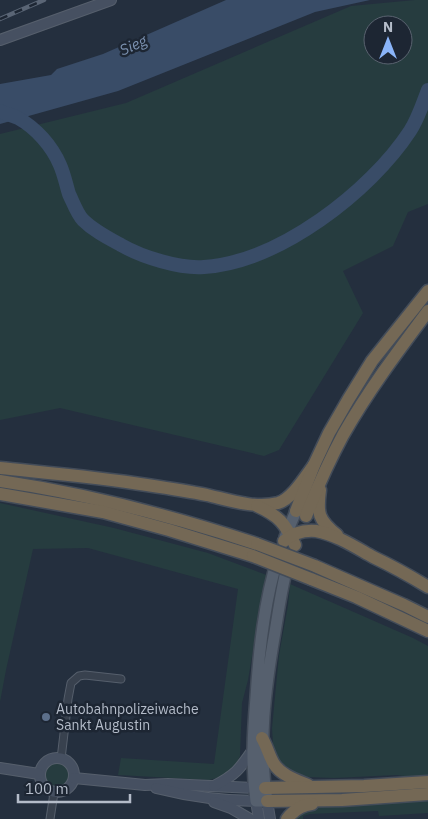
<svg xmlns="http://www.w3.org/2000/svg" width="428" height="819" viewBox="0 0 428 819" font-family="'IBM Plex Sans',sans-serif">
	<rect width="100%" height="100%" fill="#242f3e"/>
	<!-- green -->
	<g fill="#263c3f" fill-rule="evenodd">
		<path d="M415 0H428V204L408 212 393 246 343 271 363 313 279 450 264 456 60 408 0 420V134L126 103 351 6ZM373 25H403V55H373Z"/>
		<polygon points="0,503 114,528 208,553 269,576 259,615 248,680 242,703 240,756 235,766 224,776 209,780 118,775 121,758 214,764 238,589 88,548 33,549 6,670 0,702"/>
		<polygon points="290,584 413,638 428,646 428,775 410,777 397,775 334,778 307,777 301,776 291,772 281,763 276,755 273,744 272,728 279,655 288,605"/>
		<circle cx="57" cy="775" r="12"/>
		<polygon points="428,799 428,813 379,816 378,811 310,814 303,816 303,819 292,819 314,807"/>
	</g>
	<!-- water -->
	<polygon fill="#394c67" points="226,0 370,0 315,12 118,91 0,124 0,84 51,75 57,69 103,54"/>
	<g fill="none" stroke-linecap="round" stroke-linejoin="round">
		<!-- river -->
		<path stroke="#394c67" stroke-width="14" d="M0 111C6 114 12 115 18 118 36 128 52 146 60 165 64 174 66 184 69 194 73 202 77 214 83 220 94 231 108 238 121 245 142 257 180 269 204 267 279 262 370 192 410 131 418 119 423 103 428 90"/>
		<!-- street casing -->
		<g stroke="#565f6c" stroke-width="9">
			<g id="street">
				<polyline points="61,759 68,699 71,683 79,676 85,675 121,679"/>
				<polyline points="50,819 54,793"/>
			</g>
		</g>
		<!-- secondary casing -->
		<g stroke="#565f6c" stroke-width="12">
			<g id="secondary">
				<polyline points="0,40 111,0"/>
				<circle cx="57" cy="775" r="17"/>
				<polyline points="0,768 39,774"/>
				<polyline points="74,778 145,785 168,784 254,788"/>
				<path d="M214 786C235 775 239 770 252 751"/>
				<path d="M156 788C188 796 222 801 256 801L259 819"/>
				<polyline points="267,801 270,819"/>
				<polyline points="214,802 231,808 250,819"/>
			</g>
		</g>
		<!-- primary casing -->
		<g stroke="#414a57" stroke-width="14">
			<g id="primary">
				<polyline points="285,537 296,511"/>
				<path d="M278 557C264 602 259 650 256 697 253 733 251 765 256 801H267C258 744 265 689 275 632 279 608 282 584 289 560"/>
			</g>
		</g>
		<!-- highway casing -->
		<g stroke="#434c59" stroke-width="15">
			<g id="highway">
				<path d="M0 468C49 473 98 477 147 485 167 488 187 491 207 495 229 500 255 509 278 503 292 499 305 477 314 465"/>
				<path d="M0 481C87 494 173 516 257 544"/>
				<path d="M320 490C317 513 318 520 337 535"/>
				<polyline points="0,494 103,512 169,530 253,556"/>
				<path d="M257 506C279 516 285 523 295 545"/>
				<polyline points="296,511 314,465 329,433 348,400 372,361 428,291"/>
				<path d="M306 516C317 488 329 461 343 435 368 391 398 351 428 311"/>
				<path d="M284 541C293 533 304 530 316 531 337 535 355 547 373 557 392 566 410 576 428 587"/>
				<polyline points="315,566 404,605 428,617"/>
				<polyline points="311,579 356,597 428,631"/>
				<path d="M262 738C267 746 269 756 274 764 281 775 296 780 308 785"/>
				<polyline points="265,788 364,786 428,782"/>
				<polyline points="267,801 342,800 428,794"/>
				<path d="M287 819C293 811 302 805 312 804"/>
			</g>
		</g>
		<!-- street -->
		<use href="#street" stroke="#38414e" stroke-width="7"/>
		<!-- secondary -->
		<use href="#secondary" stroke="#465061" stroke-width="10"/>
		<!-- primary -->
		<use href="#primary" stroke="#56606e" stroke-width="11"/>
		<!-- highway -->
		<use href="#highway" stroke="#746855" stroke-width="12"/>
		<!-- rail casing -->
		<g stroke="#5a6575" stroke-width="4.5">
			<polyline id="rail" points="0,19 44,0"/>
		</g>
		<!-- rail -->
		<use href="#rail" stroke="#1d2633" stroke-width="2.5" stroke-dasharray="8" stroke-linecap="butt"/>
		<!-- highway-bridge casing -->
		<g stroke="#434c59" stroke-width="15" stroke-linecap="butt">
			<g id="highway-bridge">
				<polyline points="257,544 315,566"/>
				<polyline points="253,556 311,579"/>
			</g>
		</g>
		<!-- highway-bridge -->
		<use href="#highway-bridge" stroke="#746855" stroke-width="12"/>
	</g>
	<!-- markers -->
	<circle fill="#5c6f8a" stroke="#1d2633" stroke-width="2" cx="46" cy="717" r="5"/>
	<g text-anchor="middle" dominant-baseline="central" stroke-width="5" stroke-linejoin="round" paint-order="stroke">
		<!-- poi labels -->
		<g font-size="14" fill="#b4bcc9" stroke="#1d2633" text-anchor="start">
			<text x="56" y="709">Autobahnpolizeiwache<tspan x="56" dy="16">Sankt Augustin</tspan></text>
		</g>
		<!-- water labels -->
		<g font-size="15" font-style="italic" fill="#7c92b1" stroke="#1d2633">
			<text transform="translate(133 45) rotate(-24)">Sieg</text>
		</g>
	</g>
	<!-- north arrow -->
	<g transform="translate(388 40)"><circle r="24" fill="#1d2633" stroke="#59626f"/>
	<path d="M0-4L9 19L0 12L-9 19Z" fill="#8ab4f8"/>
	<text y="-8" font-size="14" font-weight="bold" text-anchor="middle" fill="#b4bcc9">N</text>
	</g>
	<!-- scale -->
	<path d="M18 794v8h112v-8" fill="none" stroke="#b4bcc9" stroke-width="2.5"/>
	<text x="25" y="794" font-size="15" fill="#b4bcc9" stroke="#1d2633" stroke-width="4" paint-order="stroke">100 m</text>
</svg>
